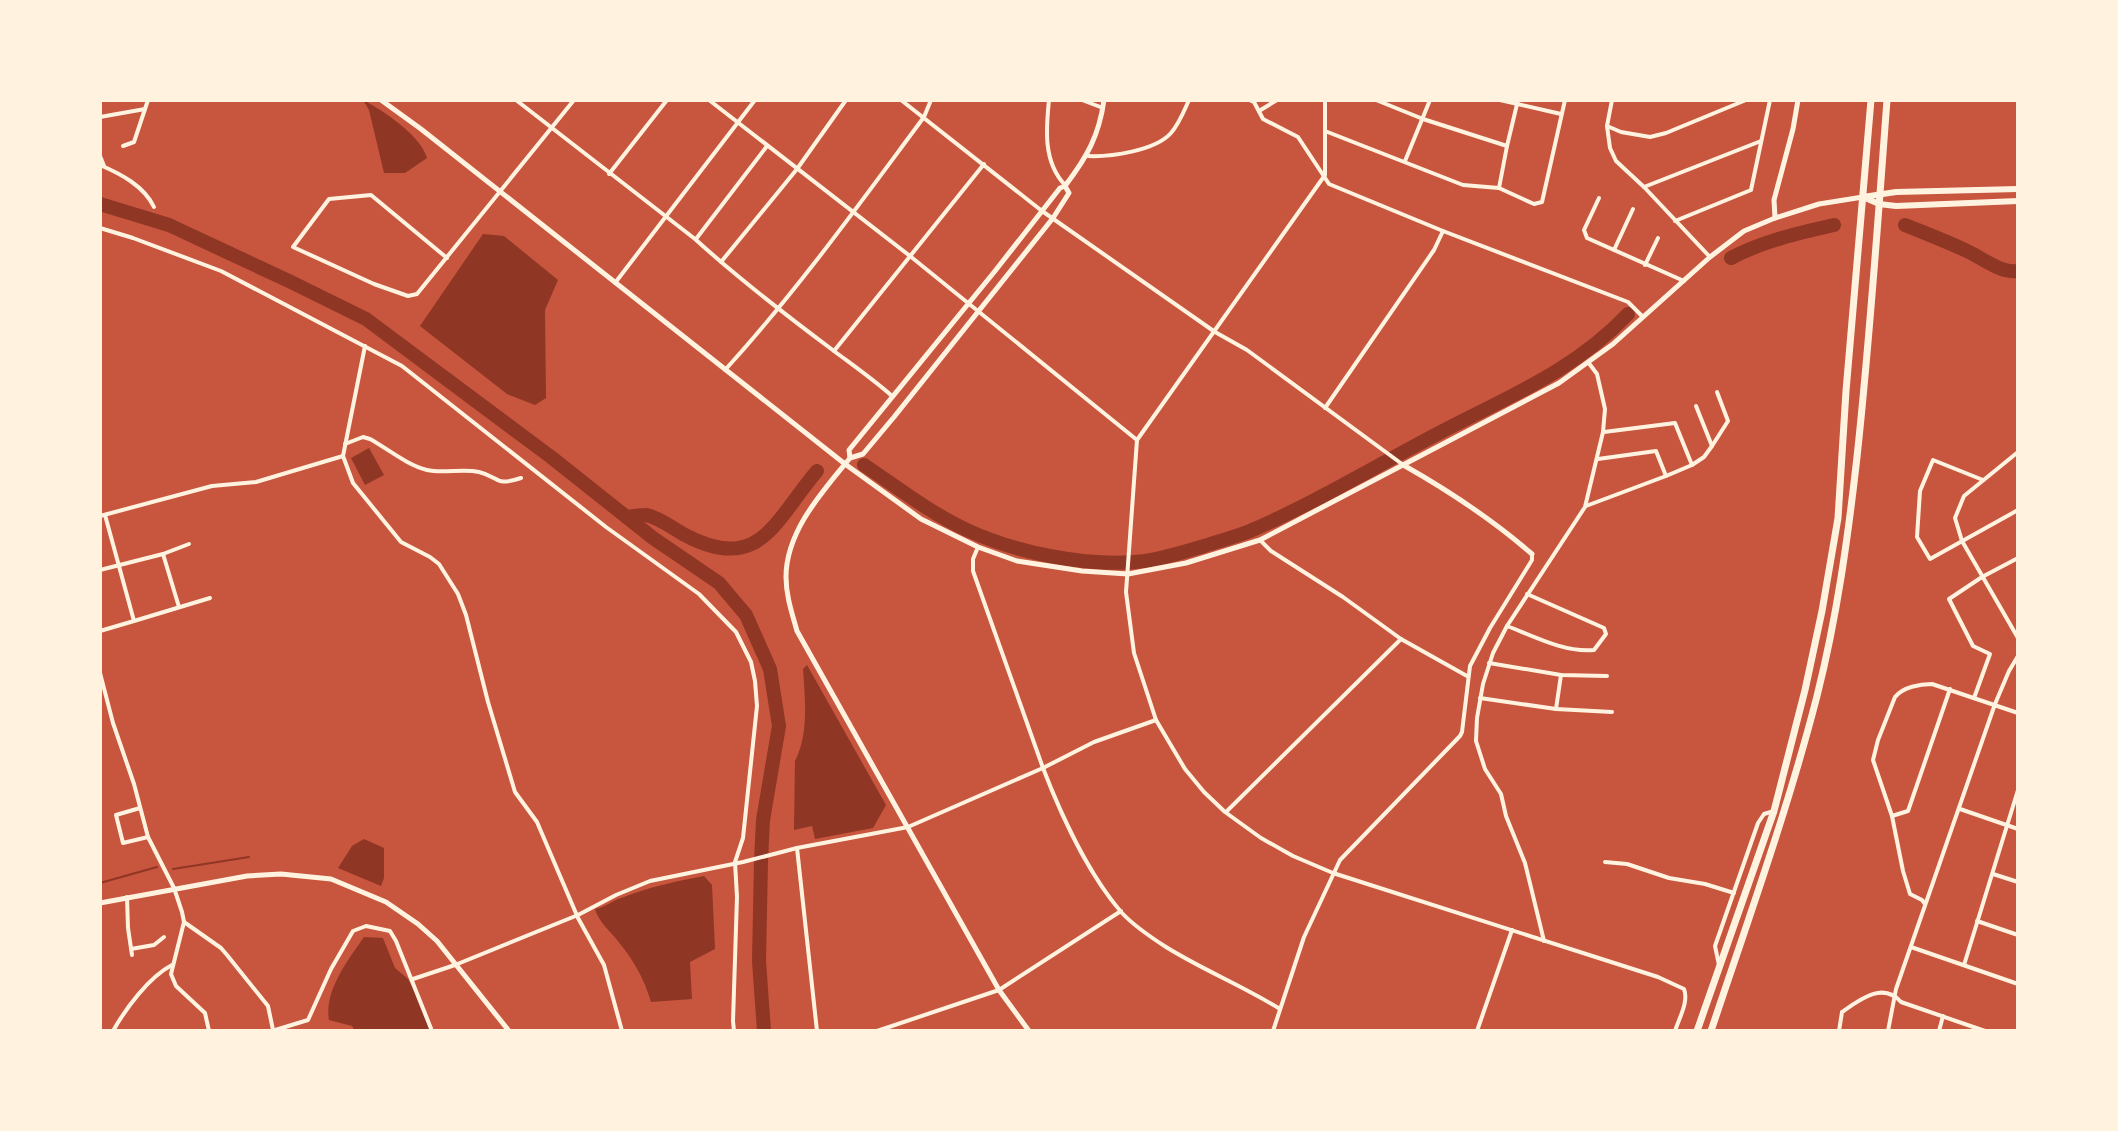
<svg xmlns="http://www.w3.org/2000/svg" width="2118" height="1131" viewBox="0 0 2118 1131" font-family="'Asap Condensed',sans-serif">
	<rect width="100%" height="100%" fill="#c8553d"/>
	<!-- water -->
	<g fill="#8f3625">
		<path d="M363 100C383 110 421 136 427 158L405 173H384L369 110Z"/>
		<polygon points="483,234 504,236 558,280 545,310 546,398 535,405 507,394 420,326"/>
		<polygon points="369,448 384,475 365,485 351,458"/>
		<path d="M807 665 886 805 873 828 815 839 812 826 794 830 795 761C809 734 805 699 803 669Z"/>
		<polygon points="364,839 384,848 384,878 381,886 338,868 352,846"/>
		<path d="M704 876 712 885 715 949 690 962 692 999 651 1002C644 978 633 959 617 940 609 930 599 922 595 909 606 907 613 900 624 897 649 887 677 881 704 876Z"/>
		<path d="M364 937 383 938 395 968 408 979 420 1001 430 1031H355L352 1026 329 1020C324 991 348 960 364 937Z"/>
	</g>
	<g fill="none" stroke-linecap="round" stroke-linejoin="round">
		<!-- stream -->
		<g stroke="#8f3625" stroke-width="2">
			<polyline points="173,869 249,857"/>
			<polyline points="100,883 157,867"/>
		</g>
		<!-- river -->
		<g stroke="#8f3625" stroke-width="14">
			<polyline points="100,204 169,225 291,282 366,319 551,457 653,538 719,583 746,615 770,669 779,726 763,820 761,861 759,961 764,1031"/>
			<path d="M1905 225C1927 234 1949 242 1971 253 1985 260 2001 273 2018 271"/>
			<path d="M1731 258C1763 241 1799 233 1834 225"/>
			<path d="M864 465C897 487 930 513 967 530 1017 553 1089 568 1145 561 1165 558 1184 552 1204 546 1219 541 1235 537 1250 531 1315 503 1376 466 1439 433 1507 397 1573 372 1628 314"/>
			<path d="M627 517C633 516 640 515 646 515 658 517 674 529 685 535 760 575 775 520 817 471"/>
		</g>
		<!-- minor -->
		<g stroke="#fff3e0" stroke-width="4">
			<path d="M516 100 695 239C739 279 787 316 834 351 854 366 874 380 892 396"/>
			<polyline points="709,100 910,256 1137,440"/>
			<polyline points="901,100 1042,211 1215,332 1247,350 1402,464"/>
			<path d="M1049 100C1046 129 1043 162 1065 185"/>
			<polyline points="1082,100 1103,108"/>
			<polyline points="1249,100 1254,102 1263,119 1298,137 1329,184 1443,231 1628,302 1643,317"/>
			<path d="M1325 100V175L1137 440 1126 592 1134 653 1156 720 1185 769 1204 792 1225 812 1261 838 1293 856 1333 873 1658 977 1684 989C1689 1002 1679 1018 1675 1031"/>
			<polyline points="1376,100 1423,119 1507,146 1499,188 1534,204 1542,202 1565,100"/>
			<polyline points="1500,100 1561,114"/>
			<polyline points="1612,100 1607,126 1610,148 1616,161 1644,187 1710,257"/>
			<polyline points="1259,111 1277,100"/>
			<polyline points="100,117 145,109"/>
			<polyline points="1607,126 1621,132 1650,137 1666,133 1746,100"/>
			<polyline points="1325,131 1463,185 1499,188"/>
			<polyline points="123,146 134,142 148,100"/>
			<polyline points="1507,146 1518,100"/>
			<polyline points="100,156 104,166"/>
			<path d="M1088 156C1110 157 1155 151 1171 133 1179 124 1184 111 1189 100"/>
			<polyline points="1405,161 1430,100"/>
			<path d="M100 165C121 174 144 186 154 207"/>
			<polyline points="609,174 667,100"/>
			<polyline points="1644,187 1761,141"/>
			<polyline points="1599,198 1584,230 1587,238 1684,281"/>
			<polyline points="1675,221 1751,190 1770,100"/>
			<polyline points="100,228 133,238 221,271 402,366 606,527 699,594 736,632 751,662 755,681 757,706 743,838 735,862 737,897 733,1021 734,1031"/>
			<polyline points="696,239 767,146"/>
			<polyline points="1614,250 1633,209"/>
			<polyline points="447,258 371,195 329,199 293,247 374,284 408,296 417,294 574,100"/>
			<polyline points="721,262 797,169 846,100"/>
			<polyline points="1645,265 1658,238"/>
			<polyline points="615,283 755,100"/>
			<polyline points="365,346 343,456 353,483 401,542 430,557 439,564 458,594 466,615 488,702 515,792 537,822 578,918 604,965 622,1031"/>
			<polyline points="834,351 984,164"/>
			<path d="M725 370C797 291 860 203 924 117L931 100"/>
			<polyline points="1696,406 1712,446 1728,421 1717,392"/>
			<polyline points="1325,408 1434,250 1443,231"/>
			<polyline points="1604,432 1675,423 1692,465 1704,457 1712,446"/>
			<path d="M345 444 363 437 370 439C388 449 407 465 427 470 444 474 462 468 479 472 500 477 494 487 521 478"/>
			<polyline points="2018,452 1964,496 1955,518 1962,541 2018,638"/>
			<polyline points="1598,459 1656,451 1666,476 1692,465"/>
			<polyline points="1983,480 1933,460 1920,491 1917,537 1930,559 2018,510"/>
			<polyline points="1586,506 1666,476"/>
			<polyline points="100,516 212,486 256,482 343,456"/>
			<polyline points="1260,540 1271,551 1343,597 1401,639 1467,676"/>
			<path d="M978 547 973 559V571L1043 768C1061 815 1089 875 1122 913 1134 926 1152 938 1166 947 1203 970 1243 986 1280 1009"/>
			<polyline points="163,554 179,607"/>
			<polyline points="100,570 163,554 189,544"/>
			<polyline points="134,621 210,598"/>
			<path d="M1507 626C1533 636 1565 653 1594 650L1606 634 1604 628 1527 594"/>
			<polyline points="100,631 134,621 105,515"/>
			<polyline points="1489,663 1561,675 1607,676"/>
			<polyline points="100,673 113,723 134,784 148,837 174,888 182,912 184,922 171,974 176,986 205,1013 209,1031"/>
			<polyline points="1561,675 1556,709 1612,712"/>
			<polyline points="1480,698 1556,709"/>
			<polyline points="1974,698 1990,654 1973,646 1949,599 1982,577 2018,558"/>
			<polyline points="140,808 116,815 123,843 148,837"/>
			<polyline points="1960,809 2018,829"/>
			<polyline points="1226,812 1401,639"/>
			<polyline points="1892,816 1908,811 1950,689"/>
			<polyline points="797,848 817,1031"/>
			<polyline points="1605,862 1627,864 1669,878 1705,884 1734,893"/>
			<polyline points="1993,874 2018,882"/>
			<polyline points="127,897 128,928 132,955"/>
			<path d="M1925 904 1922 900 1910 894 1903 871 1892 816 1873 760 1878 740 1895 697C1903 687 1920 684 1932 684L2018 713"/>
			<polyline points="1977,921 2018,935"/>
			<polyline points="184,922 221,948 227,955 268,1006 273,1030"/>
			<polyline points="1544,941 1525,863 1506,816 1501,794 1485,769 1476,741 1477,718 1483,684 1493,653 1507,626 1585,507 1603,432 1605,409 1597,374 1588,362"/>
			<polyline points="1911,947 2018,984"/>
			<polyline points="131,949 154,945 164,937"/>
			<polyline points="1719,965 1715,946 1758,823 1764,814 1774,811"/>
			<polyline points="1964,965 2018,790"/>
			<polyline points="413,979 455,965 578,915 616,895 650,881 743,862 797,848 908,827 1043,768 1094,742 1156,720"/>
			<path d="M113 1031C126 1008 149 977 172 965"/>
			<polyline points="272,1031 308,1020 331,969 353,931 366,926 390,931 396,941 432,1031"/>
			<polyline points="877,1031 999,990 1121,911"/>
			<polyline points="1273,1031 1304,937 1340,860 1460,736 1462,732 1470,666 1490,628 1532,560 1532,554"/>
			<polyline points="1477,1031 1512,930"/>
			<path d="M1839 1031 1842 1012C1859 1000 1883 981 1901 1002L1985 1031"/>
			<polyline points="1888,1031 1896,989 1995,704 2009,671 2018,656"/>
			<polyline points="1939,1031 1943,1016"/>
		</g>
		<!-- tertiary -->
		<g stroke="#fff3e0" stroke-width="5">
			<polyline points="381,100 421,129 845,464 921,519 978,547 1017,561 1082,571 1128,574 1186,563 1260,540 1559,383 1613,344 1710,257 1744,231 1775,218 1819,204 1863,197"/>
			<polyline points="1775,218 1774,200 1793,129 1798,100"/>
			<path d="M850 458 849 450 995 271 1060 188 1065 186C1087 157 1099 136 1104 100"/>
			<path d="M1405 466C1449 491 1494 521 1532 554"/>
			<polyline points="100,903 247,876 281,874 331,879 386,902 418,924 437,941 509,1031"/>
			<path d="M1029 1031 999 990 797 631C792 613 786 596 786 577 786 531 823 491 850 458L863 454 894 417 1053 218 1069 193 1065 186"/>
		</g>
		<!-- secondary -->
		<g stroke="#fff3e0" stroke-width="6">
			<polyline points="1863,197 1879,204 1896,206 2018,201"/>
			<polyline points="1863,197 1896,192 2018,189"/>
		</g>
		<!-- trunk -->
		<g stroke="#fff3e0" stroke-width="7">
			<polyline points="1697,1031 1774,811 1805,690 1822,611 1838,518 1846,391 1871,100"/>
			<path d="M1711 1031C1748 920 1788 809 1817 696 1837 617 1848 537 1857 457 1870 338 1878 219 1887 100"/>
		</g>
	</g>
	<!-- border -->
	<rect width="2118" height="1131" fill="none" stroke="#fff3e0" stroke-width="204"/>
</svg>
